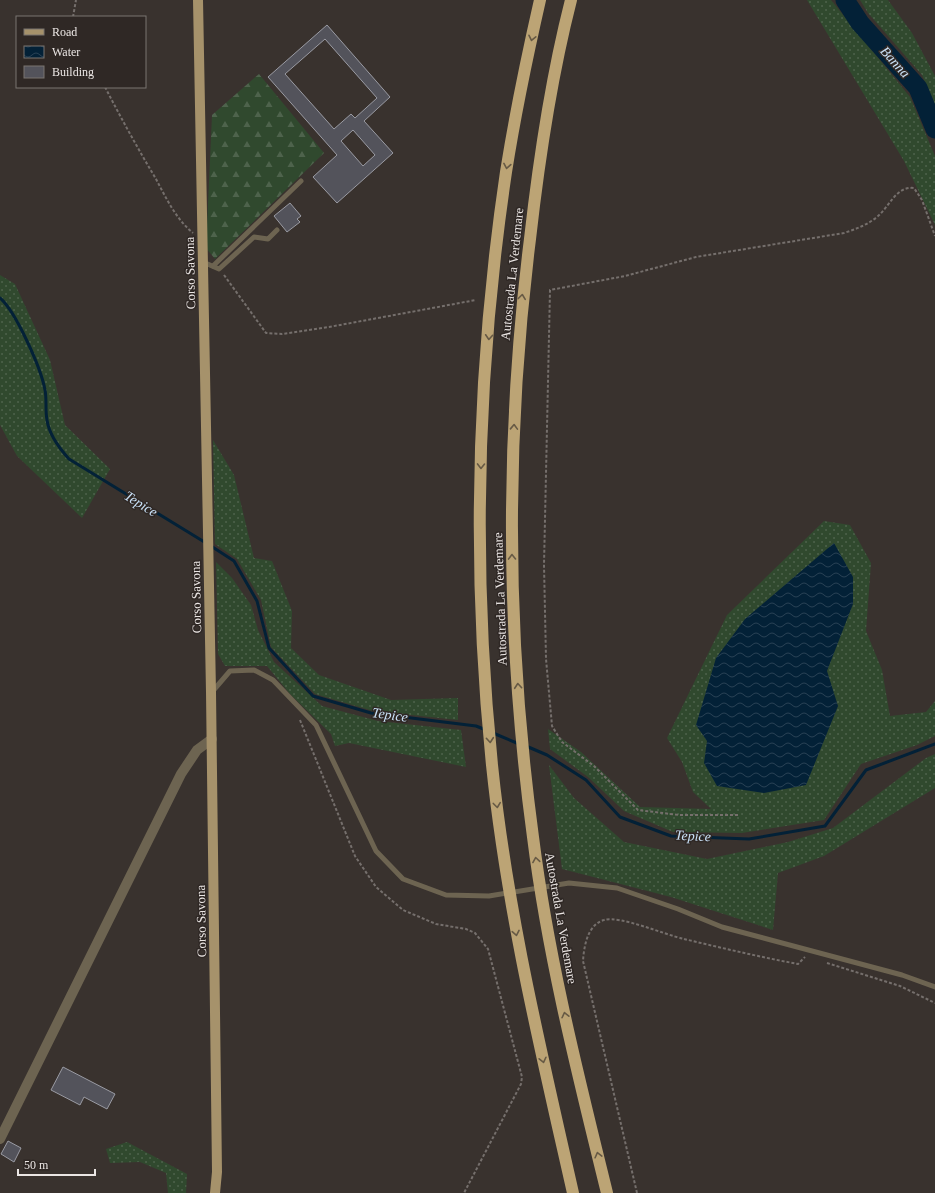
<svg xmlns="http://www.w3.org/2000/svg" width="935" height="1193" viewBox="0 0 935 1193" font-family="'Times New Roman',serif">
	<defs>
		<pattern id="grass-dots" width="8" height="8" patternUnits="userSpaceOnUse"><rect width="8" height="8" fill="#30492e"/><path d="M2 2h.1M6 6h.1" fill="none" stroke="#4e634c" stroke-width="1.8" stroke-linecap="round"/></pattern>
		<pattern id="forest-firs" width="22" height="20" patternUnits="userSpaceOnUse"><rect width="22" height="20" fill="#30492e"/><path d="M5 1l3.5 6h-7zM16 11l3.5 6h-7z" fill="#4e634c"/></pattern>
		<pattern id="water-waves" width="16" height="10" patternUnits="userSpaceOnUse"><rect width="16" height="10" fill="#032137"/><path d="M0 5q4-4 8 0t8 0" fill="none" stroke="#284154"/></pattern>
	</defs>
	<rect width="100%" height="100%" fill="#39322e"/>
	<!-- grass -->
	<g fill="url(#grass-dots)">
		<polygon points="807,0 831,0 910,97 935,156 935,225 904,161"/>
		<polygon points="860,0 888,0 912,33 935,76 935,105 922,75 868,13"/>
		<polygon points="0,275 15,284 50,360 65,425 110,469 82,518 17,456 0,425"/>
		<polygon points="213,440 234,475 254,558 272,561 292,611 291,648 319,675 391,700 458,698 458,720 373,711 315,694 271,647 261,600 237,559 215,544"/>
		<polygon points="824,521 850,525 871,563 866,631 882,670 890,716 926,712 935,701 935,736 917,745 861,764 824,820 742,833 673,832 624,811 588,777 550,749 548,729 581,752 640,807 711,809 693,792 682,762 667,738 727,615"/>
		<polygon points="216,562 232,578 251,605 258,630 274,662 322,706 378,721 461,730 466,767 349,743 335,746 331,734 290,694 267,666 225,666 218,654"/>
		<polygon points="935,754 935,788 824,856 778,873 773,930 671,897 562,869 549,765 574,798 624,842 707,859 788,842 833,828 926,758"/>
		<polygon points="127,1142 187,1174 186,1193 168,1193 166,1173 140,1162 110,1163 106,1149"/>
	</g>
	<!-- forest -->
	<polygon fill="url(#forest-firs)" points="259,74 324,153 215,259 206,248 212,115"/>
	<!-- water -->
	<polygon fill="url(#water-waves)" points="834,543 853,577 853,604 827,671 838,706 806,785 764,793 717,786 704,763 707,741 696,725 716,658 745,619"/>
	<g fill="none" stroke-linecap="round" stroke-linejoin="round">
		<!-- stream -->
		<g stroke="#032137" stroke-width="3">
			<path d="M0 298C16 312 41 368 45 390 47 400 45 410 47 420 49 435 60 449 69 459L206 543"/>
			<polyline points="211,546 234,561 257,601 269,648 313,696 371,713 476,726 486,730"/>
			<polyline points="493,733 519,744"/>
			<polyline points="526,746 547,755 586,780 620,817 671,836 749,839 825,826 866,770 935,744"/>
		</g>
		<!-- river -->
		<polyline stroke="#032137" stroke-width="19" points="845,0 860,23 918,88 935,129"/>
	</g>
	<!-- building -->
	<g fill="#53535b" stroke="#9a9ba3" fill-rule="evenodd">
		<path d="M327 25 390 97 364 121 393 153 337 203 313 177 337 155 268 77ZM325 39 377 98 355 118 351 114 334 129 285 74ZM353 130 375 155 363 166 341 141Z"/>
		<polygon points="290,203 301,216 297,219 300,222 287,232 274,216"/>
		<polygon points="63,1067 115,1094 107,1109 84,1097 80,1105 51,1090"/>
		<polygon points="8,1141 21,1148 14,1162 1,1154"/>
	</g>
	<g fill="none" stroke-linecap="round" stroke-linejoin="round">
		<!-- path -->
		<g stroke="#756f6c" stroke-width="2" stroke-dasharray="3 2" stroke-linecap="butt">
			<polyline points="73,17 76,0"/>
			<path d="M105 87C121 118 138 149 156 179 166 198 176 219 193 233"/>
			<polyline points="224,275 266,333 282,334 329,327 476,300"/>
			<polyline points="300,720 355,856 376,887 403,910 436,924 466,929 475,933 488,949 522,1077 521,1084 464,1193"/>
			<path d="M738 815H679L638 810 594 766 562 742 552 726 546 659 544 565 550 290 625 276 696 257 844 233C856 229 867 225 877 217 890 206 896 186 914 188L922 200 935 236"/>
			<polyline points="827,963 900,986 935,1003"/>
			<path d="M637 1193 583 961C584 947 587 925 604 920 619 915 666 935 684 939 722 948 760 957 798 964L805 957"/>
		</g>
		<!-- lane -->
		<g stroke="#6d6451" stroke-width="5">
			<polyline points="203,262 219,269 254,237 268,239 277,230"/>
			<polyline points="213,266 301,181"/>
			<polyline points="212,692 230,671 254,670 273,680 316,725 376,851 403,879 446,895 489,896 569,883 617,888 678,909 722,927 902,975 935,987"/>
		</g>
		<!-- street -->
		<polyline stroke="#6d6451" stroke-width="10" points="0,1139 181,774 197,750 212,739"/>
		<!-- primary -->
		<polyline stroke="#a6926b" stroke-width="10" points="198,0 211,692 217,1172 215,1193"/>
		<!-- highway -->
		<g stroke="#bca475" stroke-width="12">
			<path d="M540 0C527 57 515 115 506 172 477 367 472 569 492 765 507 911 541 1051 573 1193"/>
			<path d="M571 0C551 78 539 159 530 239 505 438 506 638 533 837 548 957 578 1075 607 1193"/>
		</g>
	</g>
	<!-- one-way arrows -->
	<defs><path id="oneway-chevron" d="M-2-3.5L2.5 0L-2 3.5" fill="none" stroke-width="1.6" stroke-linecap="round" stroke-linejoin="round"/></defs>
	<g stroke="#675a45">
		<use href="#oneway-chevron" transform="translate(532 38) rotate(102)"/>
		<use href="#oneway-chevron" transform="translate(507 166) rotate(100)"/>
		<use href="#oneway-chevron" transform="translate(522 297) rotate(-83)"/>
		<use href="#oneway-chevron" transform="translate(489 337) rotate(94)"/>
		<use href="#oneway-chevron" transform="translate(514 427) rotate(-88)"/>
		<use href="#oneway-chevron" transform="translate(481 466) rotate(91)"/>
		<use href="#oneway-chevron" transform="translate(512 557) rotate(-91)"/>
		<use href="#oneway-chevron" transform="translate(518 686) rotate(-95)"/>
		<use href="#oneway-chevron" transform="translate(490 740) rotate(85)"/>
		<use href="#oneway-chevron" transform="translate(497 805) rotate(83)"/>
		<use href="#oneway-chevron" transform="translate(536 860) rotate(-99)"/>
		<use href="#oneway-chevron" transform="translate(516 933) rotate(79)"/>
		<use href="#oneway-chevron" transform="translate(565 1015) rotate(-103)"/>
		<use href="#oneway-chevron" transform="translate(543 1060) rotate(77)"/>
		<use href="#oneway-chevron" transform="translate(598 1155) rotate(-104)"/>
	</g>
	<g text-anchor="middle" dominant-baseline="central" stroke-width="3" stroke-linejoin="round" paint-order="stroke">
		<!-- street labels -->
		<g font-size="13" fill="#ebe6e4" stroke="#2f2825">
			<text transform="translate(190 273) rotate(-91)">Corso Savona</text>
			<text transform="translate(512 274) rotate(-84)">Autostrada La Verdemare</text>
			<text transform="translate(196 597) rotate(-91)">Corso Savona</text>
			<text transform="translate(500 599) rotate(-92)">Autostrada La Verdemare</text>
			<text transform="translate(561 918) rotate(80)">Autostrada La Verdemare</text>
			<text transform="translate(201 921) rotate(-91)">Corso Savona</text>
		</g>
		<!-- water labels -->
		<g font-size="14" font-style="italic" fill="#c9e1f7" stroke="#2f2825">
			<text transform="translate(895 62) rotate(48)">Banna</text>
			<text transform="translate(141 504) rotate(32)">Tepice</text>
			<text transform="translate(390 715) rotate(8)">Tepice</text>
			<text transform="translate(693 836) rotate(3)">Tepice</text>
		</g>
	</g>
	<!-- legend -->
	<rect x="16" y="16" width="130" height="72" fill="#2f2825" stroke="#7a7471"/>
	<rect x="24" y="29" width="20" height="6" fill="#a6926b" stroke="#7a7471"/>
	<text x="52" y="36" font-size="12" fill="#ebe6e4">Road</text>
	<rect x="24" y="46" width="20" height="12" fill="url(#water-waves)" stroke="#7a7471"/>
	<text x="52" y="56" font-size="12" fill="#ebe6e4">Water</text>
	<rect x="24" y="66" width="20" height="12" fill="#53535b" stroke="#7a7471"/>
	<text x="52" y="76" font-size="12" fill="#ebe6e4">Building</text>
	<!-- scale -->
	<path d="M18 1169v6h77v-6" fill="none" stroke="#ebe6e4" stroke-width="2"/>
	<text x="24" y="1169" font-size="12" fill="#ebe6e4" stroke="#2f2825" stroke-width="3" paint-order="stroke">50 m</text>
</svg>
